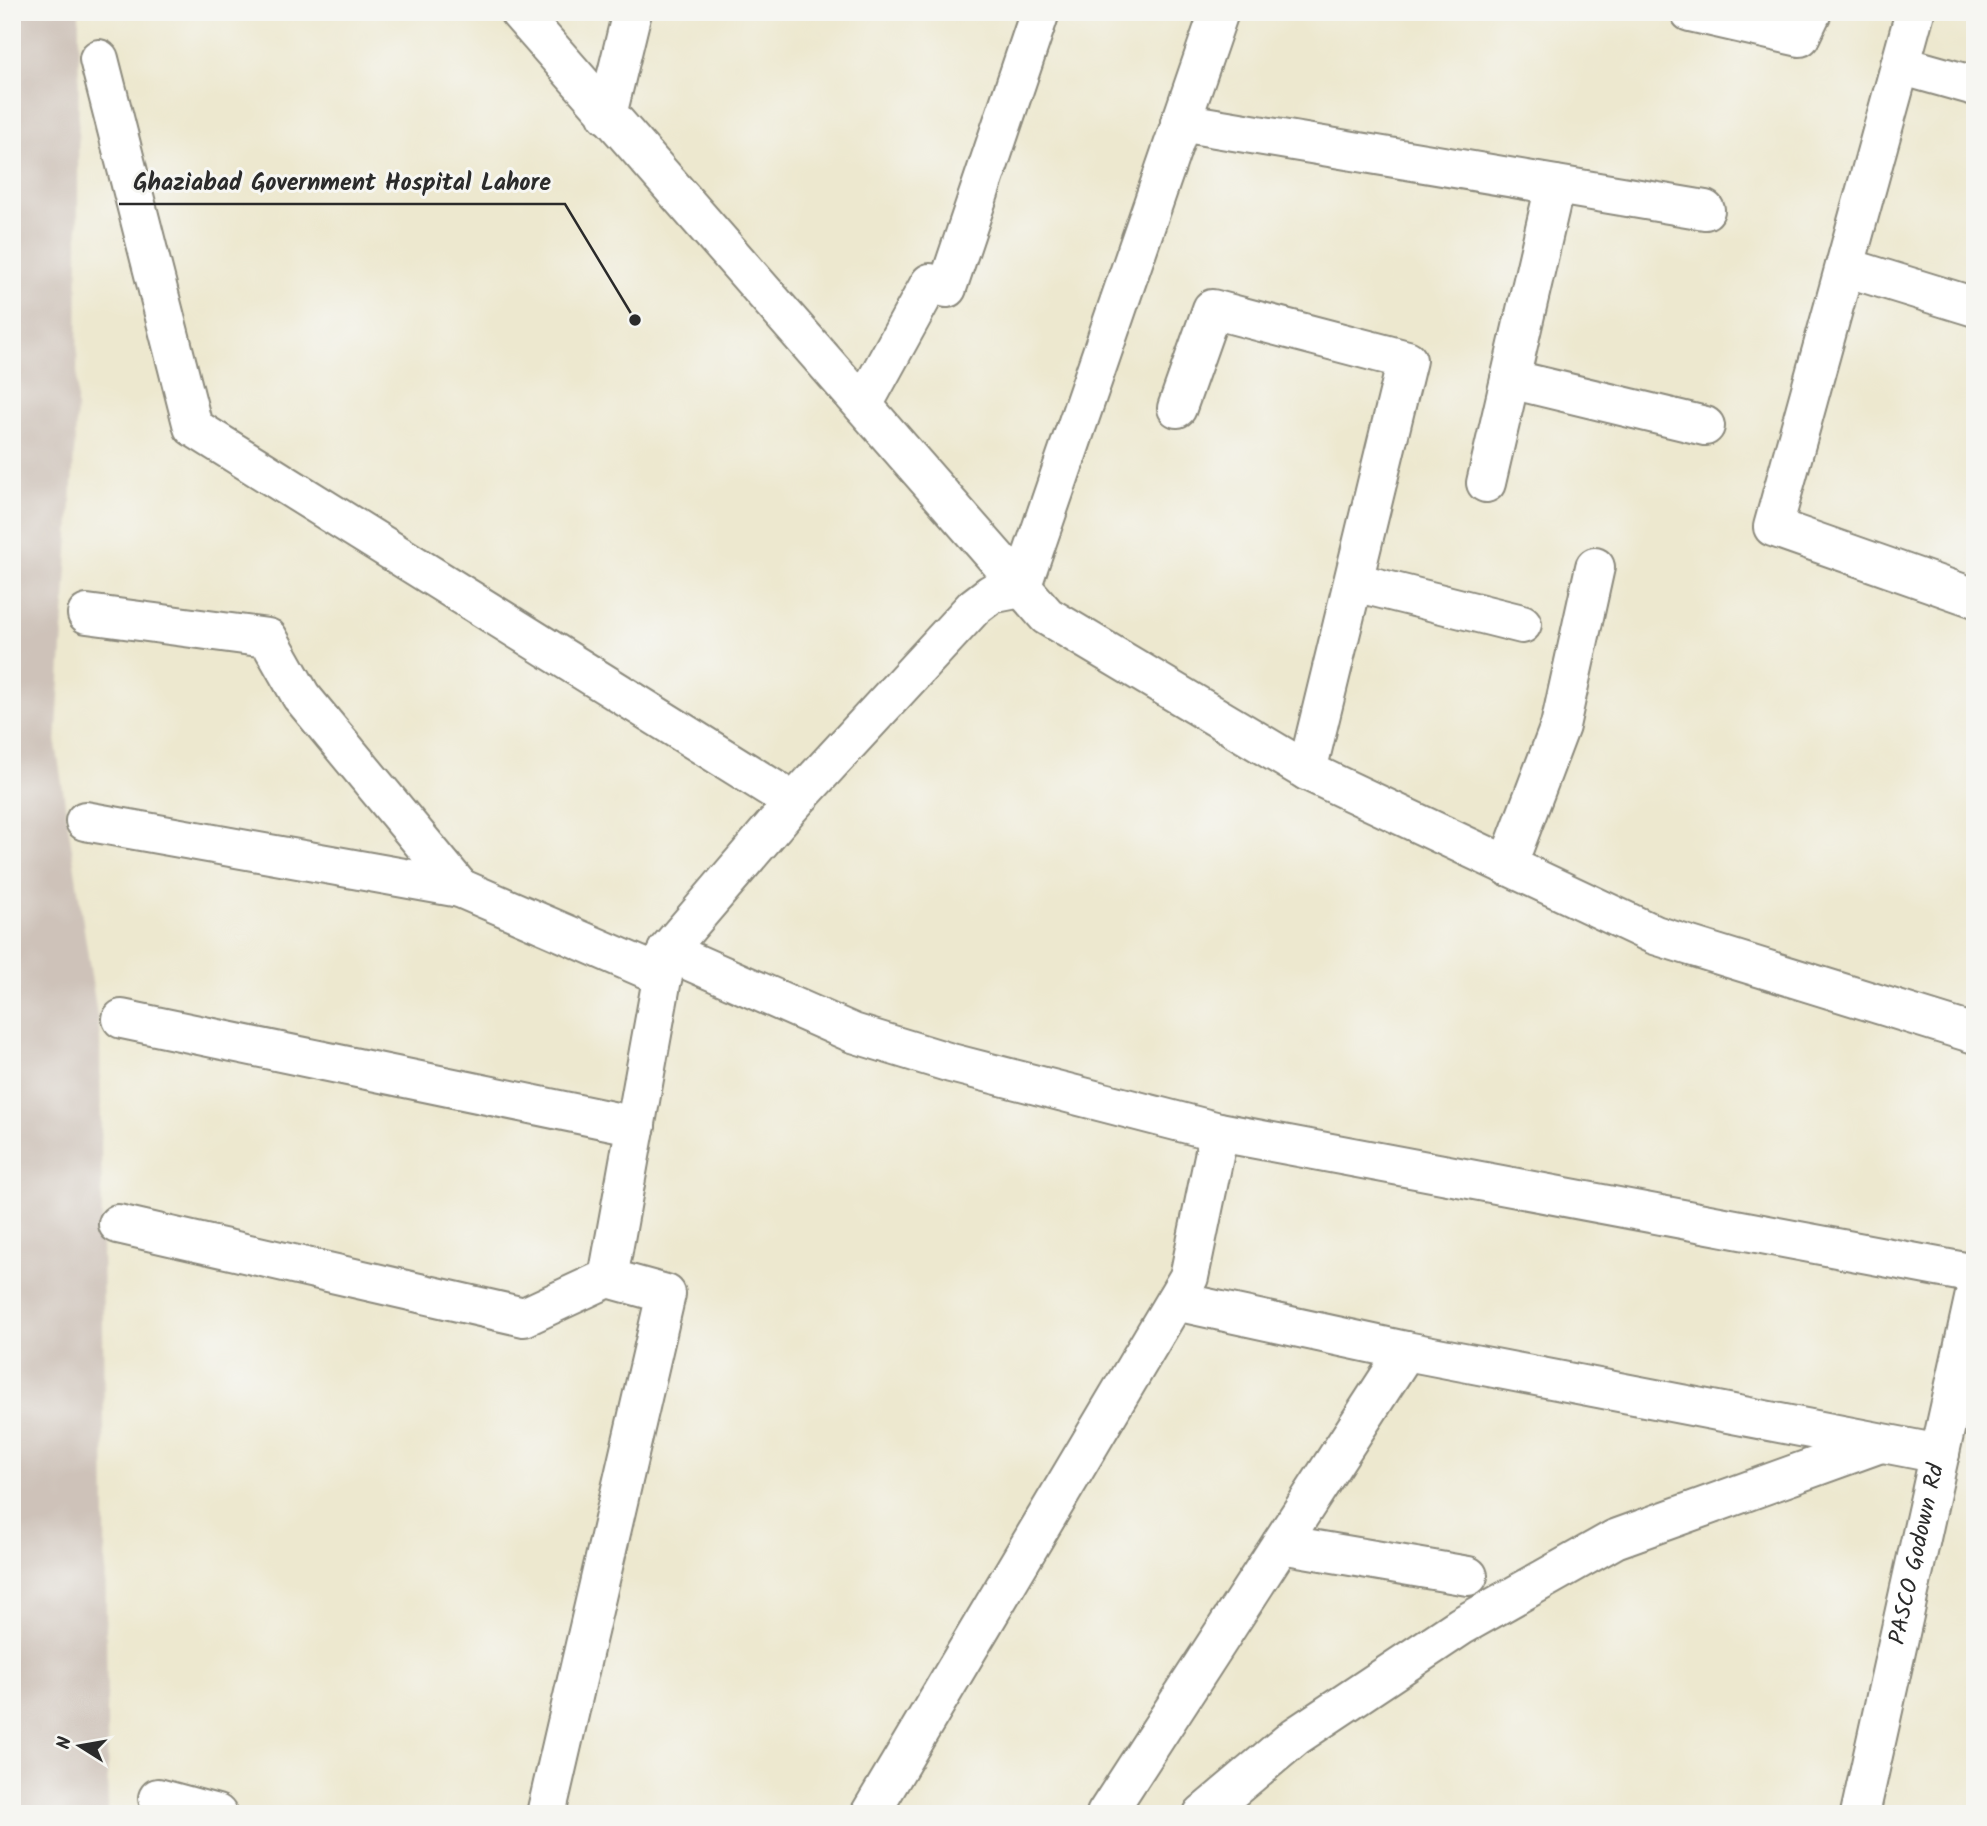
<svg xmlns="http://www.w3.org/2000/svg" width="1987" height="1826" viewBox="0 0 1987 1826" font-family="Kalam,sans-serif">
	<rect width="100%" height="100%" fill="#f6f6f2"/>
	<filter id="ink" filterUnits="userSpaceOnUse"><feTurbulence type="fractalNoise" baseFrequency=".0143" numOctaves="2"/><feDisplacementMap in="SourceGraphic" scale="14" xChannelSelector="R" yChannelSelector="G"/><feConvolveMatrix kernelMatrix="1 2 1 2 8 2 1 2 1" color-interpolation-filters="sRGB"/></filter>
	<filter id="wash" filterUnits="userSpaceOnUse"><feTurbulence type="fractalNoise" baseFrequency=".00686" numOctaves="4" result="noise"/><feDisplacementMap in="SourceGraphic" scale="28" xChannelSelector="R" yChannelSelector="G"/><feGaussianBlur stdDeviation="1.57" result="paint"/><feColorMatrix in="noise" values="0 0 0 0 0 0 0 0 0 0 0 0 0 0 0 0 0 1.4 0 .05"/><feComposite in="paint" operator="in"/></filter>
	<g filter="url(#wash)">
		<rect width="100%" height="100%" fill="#ede8cf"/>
		<!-- industrial -->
		<polygon fill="#cec2b9" points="12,12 79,12 77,406 56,744 100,1035 108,1814 12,1814"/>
	</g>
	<g filter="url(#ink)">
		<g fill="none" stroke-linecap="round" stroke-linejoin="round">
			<!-- minor casing -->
			<g stroke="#8c8a7d" stroke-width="42">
				<g id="minor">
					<polyline points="519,12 1047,616 1307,771 1655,935 1975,1034"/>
					<polyline points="1690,12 1800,37 1812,12"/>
					<polyline points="1915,12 1773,527 1975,598"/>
					<polyline points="99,59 193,427 794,802"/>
					<polyline points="1900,65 1975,86"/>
					<polyline points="607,115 632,12"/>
					<polyline points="1180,122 1705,210"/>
					<polyline points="1845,267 1975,307"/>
					<polyline points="1510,379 1705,426"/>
					<polyline points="863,405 930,283 947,288 1040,12"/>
					<polyline points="1177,408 1212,309 1407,360 1307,771"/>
					<polyline points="1486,483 1555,185"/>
					<polyline points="1354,582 1522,624"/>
					<polyline points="87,614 268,638 301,696 460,888"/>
					<polyline points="85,821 460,888 663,976"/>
					<polyline points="1507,866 1560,726 1595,567"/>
					<polyline points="667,951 853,1033 951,1063 1219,1132 1975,1274"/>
					<polyline points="122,1019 636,1126"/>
					<polyline points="118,1224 524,1317 608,1278"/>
					<polyline points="1175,1301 1406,1351 1940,1454"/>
					<polyline points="1281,1544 1468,1576"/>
					<polyline points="158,1798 217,1814"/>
					<polyline points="546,1814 666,1294 608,1278 667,951 794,802 974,607 991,594 1021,588 1219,12"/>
					<polyline points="870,1814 1189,1277 1219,1132"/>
					<polyline points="1106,1814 1406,1351"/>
					<polyline points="1203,1814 1296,1736 1461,1626 1615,1539 1878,1444"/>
					<path id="s1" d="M1860 1814 1975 1294"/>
				</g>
			</g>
			<!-- minor -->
			<use href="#minor" stroke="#fff" stroke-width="38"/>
		</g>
	</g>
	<g text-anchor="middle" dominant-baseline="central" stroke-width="6" stroke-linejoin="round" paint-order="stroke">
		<!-- street labels -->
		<g font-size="23" fill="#2b2b2b" stroke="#f6f6f2">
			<text stroke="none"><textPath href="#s1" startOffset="266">PASCO Godown Rd</textPath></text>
		</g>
	</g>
	<!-- callouts -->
	<path fill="none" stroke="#2b2b2b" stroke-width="2.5" d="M635 320L565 204H119"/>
	<circle fill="#2b2b2b" stroke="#f6f6f2" stroke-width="2.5" cx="635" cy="320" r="7"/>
	<g font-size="24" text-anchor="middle" font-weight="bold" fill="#2b2b2b" stroke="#f6f6f2" stroke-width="6" stroke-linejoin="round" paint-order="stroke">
		<text x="342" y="190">Ghaziabad Government Hospital Lahore</text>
	</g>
	<!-- margin -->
	<rect width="1987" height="1826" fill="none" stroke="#f6f6f2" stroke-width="42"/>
	<!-- north arrow -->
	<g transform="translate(80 1746) rotate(281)" stroke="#f6f6f2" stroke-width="5" paint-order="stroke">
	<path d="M0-5L12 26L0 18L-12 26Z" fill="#2b2b2b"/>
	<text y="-10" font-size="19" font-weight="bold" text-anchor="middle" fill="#2b2b2b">N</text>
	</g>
</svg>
